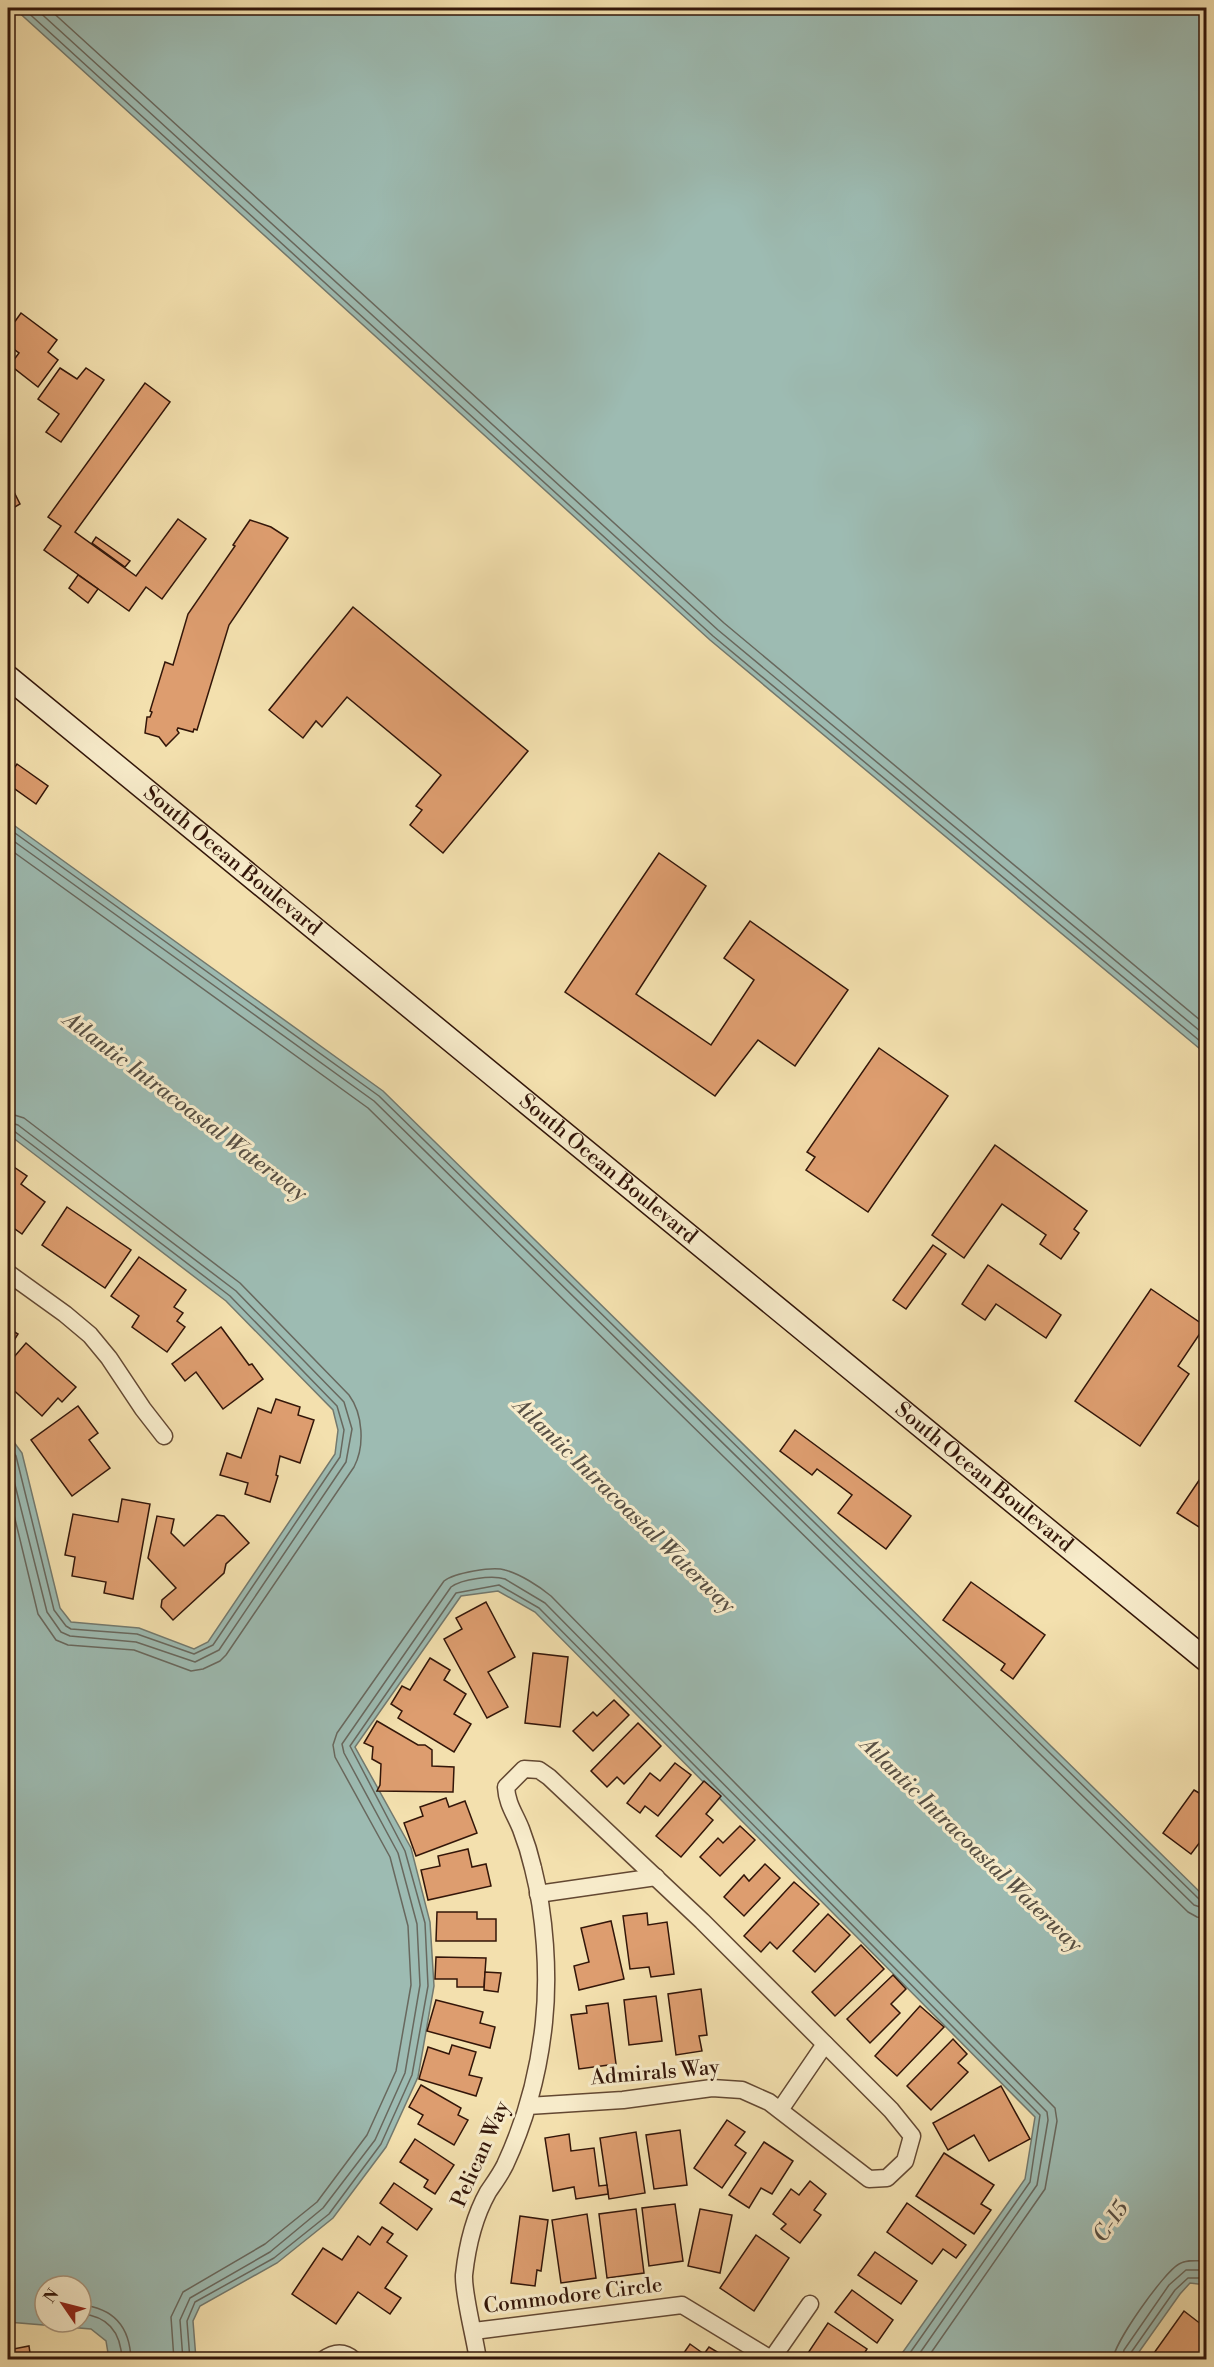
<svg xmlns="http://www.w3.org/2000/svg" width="1214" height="2367" viewBox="0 0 1214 2367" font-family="'Libre Bodoni',serif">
	<rect width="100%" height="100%" fill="#f3e0ae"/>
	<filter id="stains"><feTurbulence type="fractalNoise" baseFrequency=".00333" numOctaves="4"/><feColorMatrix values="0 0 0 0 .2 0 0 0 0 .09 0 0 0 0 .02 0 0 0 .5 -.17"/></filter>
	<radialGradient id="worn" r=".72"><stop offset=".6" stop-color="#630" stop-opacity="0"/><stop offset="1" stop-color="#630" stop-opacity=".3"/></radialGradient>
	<!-- water -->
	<g fill="#9dbbb2" stroke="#73796e" stroke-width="1.5" fill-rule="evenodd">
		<polygon points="14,8 1206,8 1206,1054 710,640"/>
		<path d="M8 821 383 1091 1206 1898V2285L1190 2283 1180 2294 1134 2359H898L1025 2179 1035 2117 535 1612 498 1591 461 1596 355 1747 411 1848 430 1922 434 1986 418 2077 386 2147 333 2218 277 2263 200 2306 193 2321 196 2359H109L106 2341 91 2329 8 2322V1434L22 1453 60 1608 71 1622 139 1628 194 1649 208 1642 335 1454 338 1430 333 1410 226 1301 8 1134ZM45 2286H81V2322H45Z"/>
	</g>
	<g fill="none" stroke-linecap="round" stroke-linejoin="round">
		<!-- shore -->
		<g stroke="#68685e" stroke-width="1.5">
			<polyline points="23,8 713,636 1206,1046"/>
			<polyline points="35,8 718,630 1206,1036"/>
			<polyline points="48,8 724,623 1206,1025"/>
			<polyline points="8,828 379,1096 1200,1900 1206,1902"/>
			<polyline points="8,837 374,1101 1194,1905 1206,1909"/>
			<polyline points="8,848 368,1108 1188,1912 1197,1917 1206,1919"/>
			<path d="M8 1113 24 1118 240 1283 349 1395C363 1414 365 1446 354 1467L226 1655 220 1661 203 1669 191 1671 134 1650 68 1645 56 1640 38 1614 8 1490"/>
			<polyline points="8,1122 18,1125 236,1291 344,1402 352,1429 346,1462 219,1650 195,1662 136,1642 70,1636 61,1632 47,1612 8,1457"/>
			<polyline points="8,1130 14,1131 230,1296 337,1406 344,1430 340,1457 213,1645 194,1654 137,1634 71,1629 66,1626 54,1610 16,1456 8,1444"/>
			<path d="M81 2305C114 2308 130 2327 131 2360"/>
			<path d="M81 2314C109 2316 121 2333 122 2360"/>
			<path d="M174 2360 171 2317 183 2292 265 2244 317 2202 367 2135 396 2071 411 1985 408 1926 390 1857 335 1757 333 1745 337 1733 444 1581C454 1573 493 1566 505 1570 520 1574 539 1586 551 1596L1055 2108 1057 2121 1045 2189 926 2360"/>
			<path d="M183 2360 180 2320 190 2298 270 2252 323 2208 375 2140 405 2073 420 1985 417 1924 398 1853 344 1753 342 1744 451 1587C462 1579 492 1575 505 1579L545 1603 1047 2112 1048 2120 1037 2185 915 2360"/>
			<polyline points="190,2360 187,2321 195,2302 274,2258 329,2214 381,2144 412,2075 428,1986 425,1923 405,1851 350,1746 456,1593 499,1585 539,1608 1040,2115 1030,2182 905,2360"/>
			<path d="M1113 2360C1113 2344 1164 2272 1179 2264 1187 2259 1197 2261 1206 2261"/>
			<polyline points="1122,2360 1124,2350 1169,2285 1186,2270 1206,2270"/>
			<polyline points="1129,2360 1130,2354 1175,2290 1188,2278 1206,2278"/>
		</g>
	</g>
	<!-- building -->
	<g fill="#dd9d6f" stroke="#331609" stroke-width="1.5">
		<polygon points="21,313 57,340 48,352 58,360 38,387 10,365 19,353 8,345 8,331"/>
		<polygon points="60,368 77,379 86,368 104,380 61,442 46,432 59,414 38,399"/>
		<polygon points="145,383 170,402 75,532 136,576 178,519 206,539 162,599 146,587 129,611 44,550 61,526 48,517"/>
		<polygon points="8,480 20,504 8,511"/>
		<polygon points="250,520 271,527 288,538 229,625 197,730 194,729 193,732 178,728 177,730 179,733 166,746 159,737 145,733 147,717 150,717 152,712 150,711 165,662 173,665 188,614 235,546 233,545"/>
		<polygon points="96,537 130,561 125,567 92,543"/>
		<polygon points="78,575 98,589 88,603 69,588"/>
		<polygon points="353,607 528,751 443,853 410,825 422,810 416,806 441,775 347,697 322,727 316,721 303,738 269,710"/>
		<polygon points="17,764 48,786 36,804 8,784 8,777"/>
		<polygon points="659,853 706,886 636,994 711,1045 754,980 724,958 750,921 848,990 795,1066 758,1040 715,1096 565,992"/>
		<polygon points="879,1048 948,1096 868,1212 806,1170 815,1157 807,1152"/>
		<polygon points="995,1145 1087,1211 1074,1229 1079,1233 1061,1259 1040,1244 1046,1235 1002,1204 964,1258 932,1235"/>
		<polygon points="8,1163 27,1176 21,1184 45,1202 22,1234 8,1224"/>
		<polygon points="67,1207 131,1250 105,1288 42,1245"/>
		<polygon points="933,1245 946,1254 906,1309 893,1300"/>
		<polygon points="139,1257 186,1290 174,1307 183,1313 177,1321 185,1327 167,1352 132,1327 139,1316 111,1296"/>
		<polygon points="988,1265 1061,1315 1046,1338 996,1304 985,1320 962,1304"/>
		<polygon points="1151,1289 1205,1326 1178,1366 1189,1374 1140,1446 1075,1401"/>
		<polygon points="221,1327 249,1365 252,1364 263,1379 223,1409 196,1372 185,1381 172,1364"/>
		<polygon points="8,1328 18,1334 8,1350"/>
		<polygon points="26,1343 76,1387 62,1402 58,1398 42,1416 8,1385 8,1364"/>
		<polygon points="276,1399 300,1407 298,1415 314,1420 300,1463 280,1456 276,1475 278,1476 270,1502 245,1494 248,1483 220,1475 227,1453 241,1458 258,1408 271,1413"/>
		<polygon points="78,1406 98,1433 89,1440 110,1468 72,1496 31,1440"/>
		<polygon points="795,1430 911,1516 886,1549 838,1513 852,1495 817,1469 812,1475 780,1451"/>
		<polygon points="1206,1470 1206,1517 1199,1527 1177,1513"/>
		<polygon points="122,1499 150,1504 133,1599 104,1593 106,1582 72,1576 75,1557 65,1555 73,1514 118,1522"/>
		<polygon points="217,1515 224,1516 249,1543 226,1564 224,1573 173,1620 161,1607 162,1600 176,1588 148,1558 157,1516 174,1519 171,1533 184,1546"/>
		<polygon points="971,1582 1045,1635 1013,1679 1001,1670 1005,1664 943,1620"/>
		<polygon points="486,1602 515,1657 488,1672 508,1707 487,1718 444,1639 462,1629 456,1618"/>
		<polygon points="533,1653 568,1657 560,1727 525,1723"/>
		<polygon points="430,1658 450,1670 444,1680 466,1694 454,1714 471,1724 454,1752 398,1718 402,1711 391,1704 402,1686 410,1690"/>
		<polygon points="614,1700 629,1715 593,1751 573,1731 593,1712 597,1716"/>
		<polygon points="377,1721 418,1745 425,1745 432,1750 432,1766 454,1767 453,1792 377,1791 380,1785 381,1764 372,1759 373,1747 364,1743"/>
		<polygon points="638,1723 661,1746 624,1784 617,1777 607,1787 591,1771"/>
		<polygon points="675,1763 691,1775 658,1816 645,1806 640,1813 627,1803 650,1773 660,1781"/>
		<polygon points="704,1781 721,1796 706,1814 713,1820 681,1857 656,1836"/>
		<polygon points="1194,1790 1206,1797 1206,1847 1200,1842 1191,1854 1163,1833"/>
		<polygon points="446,1798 449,1807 465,1801 477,1833 416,1856 404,1823 423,1816 420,1807"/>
		<polygon points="740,1826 755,1840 720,1876 700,1857 718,1838 723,1843"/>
		<polygon points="468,1849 472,1867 486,1864 491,1886 428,1900 421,1870 440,1866 438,1856"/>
		<polygon points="765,1864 780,1878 744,1916 724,1897 744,1875 749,1881"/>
		<polygon points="794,1882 819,1904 777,1949 770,1942 761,1952 744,1936"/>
		<polygon points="437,1912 477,1912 477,1919 496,1919 496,1941 436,1941"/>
		<polygon points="647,1913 648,1925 667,1922 674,1974 651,1977 649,1967 630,1969 623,1916"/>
		<polygon points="828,1914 850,1935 815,1972 793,1951"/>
		<polygon points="611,1921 624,1979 579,1990 574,1966 589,1962 581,1928"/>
		<polygon points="861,1945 884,1969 835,2016 812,1992"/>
		<polygon points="436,1957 486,1958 484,1987 457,1987 457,1979 435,1979"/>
		<polygon points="485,1972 501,1973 498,1992 484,1990"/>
		<polygon points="893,1975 906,1989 891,2004 900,2013 870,2043 847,2019"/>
		<polygon points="701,1989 707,2035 699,2036 702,2051 676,2055 668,1994"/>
		<polygon points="656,1996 662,2041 629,2045 624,2000"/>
		<polygon points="436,2000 483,2012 480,2023 495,2027 490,2048 427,2031"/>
		<polygon points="608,2003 616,2064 579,2069 571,2015 587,2013 586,2006"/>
		<polygon points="920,2006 944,2027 897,2076 875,2056"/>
		<polygon points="953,2039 967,2054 958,2063 968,2072 931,2110 907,2086"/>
		<polygon points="452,2045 476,2052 469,2075 482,2078 476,2096 419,2079 428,2047 449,2054"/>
		<polygon points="421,2085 461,2108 458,2115 468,2120 454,2145 418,2124 423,2115 409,2107"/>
		<polygon points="1001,2086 1030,2139 989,2161 974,2135 948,2150 933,2123"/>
		<polygon points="727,2120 745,2132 735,2145 746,2153 722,2188 694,2168"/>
		<polygon points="680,2130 687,2185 654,2189 646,2135"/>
		<polygon points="636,2132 645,2193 609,2199 600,2138"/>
		<polygon points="569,2134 571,2151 594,2148 599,2186 607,2185 608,2194 576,2199 574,2187 553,2191 545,2138"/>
		<polygon points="415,2139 454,2165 435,2194 424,2187 428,2180 400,2162"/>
		<polygon points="764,2142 793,2161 772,2194 761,2188 749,2208 729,2195"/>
		<polygon points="944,2153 994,2185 981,2204 991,2210 974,2234 916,2196"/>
		<polygon points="810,2181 826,2194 814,2210 821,2215 800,2243 781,2229 786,2224 773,2214 791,2189 799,2195"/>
		<polygon points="394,2183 432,2209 417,2230 380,2203"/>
		<polygon points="907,2203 966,2245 956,2258 943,2249 932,2264 887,2232"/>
		<polygon points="675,2204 683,2261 649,2266 642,2208"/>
		<polygon points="636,2209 644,2273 607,2278 599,2214"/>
		<polygon points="700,2209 732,2215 720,2273 688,2266"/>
		<polygon points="587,2214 596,2278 561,2283 552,2220"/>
		<polygon points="520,2216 548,2220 541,2271 537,2270 535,2286 511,2283"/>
		<polygon points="382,2227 393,2234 387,2242 407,2256 385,2288 401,2298 390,2314 358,2292 336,2324 292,2294 323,2248 342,2260 358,2236 370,2245"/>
		<polygon points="756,2235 789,2258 754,2311 720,2288"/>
		<polygon points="875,2252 917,2281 901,2304 858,2275"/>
		<polygon points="852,2290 893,2320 877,2343 835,2312"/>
		<polygon points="1184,2311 1206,2328 1206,2360 1149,2360"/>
		<polygon points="828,2323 867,2349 860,2360 818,2360 808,2353"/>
		<polygon points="690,2344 704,2354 709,2347 719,2353 715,2360 679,2360"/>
		<polygon points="29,2346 31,2360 8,2360 8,2350"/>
	</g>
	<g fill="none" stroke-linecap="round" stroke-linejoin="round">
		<!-- street casing -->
		<g stroke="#634832" stroke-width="19">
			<g id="street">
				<polyline points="8,1273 65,1314 90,1335 109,1358 143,1409 164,1436"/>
				<polyline points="538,1894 656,1877"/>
				<polyline points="780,2110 825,2044"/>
				<polyline points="474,2331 682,2305 771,2359"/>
				<path d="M323 2360C334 2352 344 2351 354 2360"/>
				<path d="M478 2360C475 2338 463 2294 464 2275 467 2247 474 2217 488 2192 494 2183 500 2175 505 2165 526 2120 539 2071 544 2022 549 1974 545 1915 533 1868 530 1855 526 1842 521 1829 515 1814 507 1804 506 1787L524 1769 539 1770 549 1777 702 1921 891 2110 912 2136 905 2161 887 2178 869 2179 769 2102 742 2090 712 2088 623 2100 528 2106"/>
				<polyline points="771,2360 810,2304"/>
			</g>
		</g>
		<!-- secondary casing -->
		<g stroke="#331609" stroke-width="25">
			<g id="secondary">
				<path id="s1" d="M8 677 1206 1660"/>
			</g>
		</g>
		<!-- street -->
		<use href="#street" stroke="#f7ebca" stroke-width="16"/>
		<!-- secondary -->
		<use href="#secondary" stroke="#f7ebca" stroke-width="22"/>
	</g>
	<g text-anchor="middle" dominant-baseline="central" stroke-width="6" stroke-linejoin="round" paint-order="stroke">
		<!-- street labels -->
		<g font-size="21" fill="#331609" stroke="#f7ebca">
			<text stroke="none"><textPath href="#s1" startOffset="290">South Ocean Boulevard</textPath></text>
			<text stroke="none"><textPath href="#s1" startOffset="776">South Ocean Boulevard</textPath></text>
			<text stroke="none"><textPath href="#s1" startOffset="1262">South Ocean Boulevard</textPath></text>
			<text transform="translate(655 2073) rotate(-5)">Admirals Way</text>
			<text transform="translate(481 2154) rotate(-66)">Pelican Way</text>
			<text transform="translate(573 2296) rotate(-7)">Commodore Circle</text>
		</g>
		<!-- water labels -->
		<g font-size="22" font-style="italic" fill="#585044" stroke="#f7ebca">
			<text transform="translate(185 1107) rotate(37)">Atlantic Intracoastal Waterway</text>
			<text transform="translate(624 1506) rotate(44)">Atlantic Intracoastal Waterway</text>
			<text transform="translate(971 1845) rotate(44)">Atlantic Intracoastal Waterway</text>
			<text transform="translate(1111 2222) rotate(-55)">C-15</text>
		</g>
	</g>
	<!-- margin -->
	<rect width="1214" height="2367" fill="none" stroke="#f3e0ae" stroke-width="30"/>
	<rect x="9" y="9" width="1196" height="2349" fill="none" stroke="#331609" stroke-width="3"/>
	<rect x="15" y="15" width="1184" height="2337" fill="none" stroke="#331609" stroke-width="1.5"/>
	<!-- north arrow -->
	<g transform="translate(63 2304) rotate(305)"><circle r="28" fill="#f7ebca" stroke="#a9967d" stroke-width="1.5"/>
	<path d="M0-4.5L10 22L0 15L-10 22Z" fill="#8f2418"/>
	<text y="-9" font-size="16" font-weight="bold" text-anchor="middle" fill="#331609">N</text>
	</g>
	<rect width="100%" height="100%" filter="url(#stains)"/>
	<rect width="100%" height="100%" fill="url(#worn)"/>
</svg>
